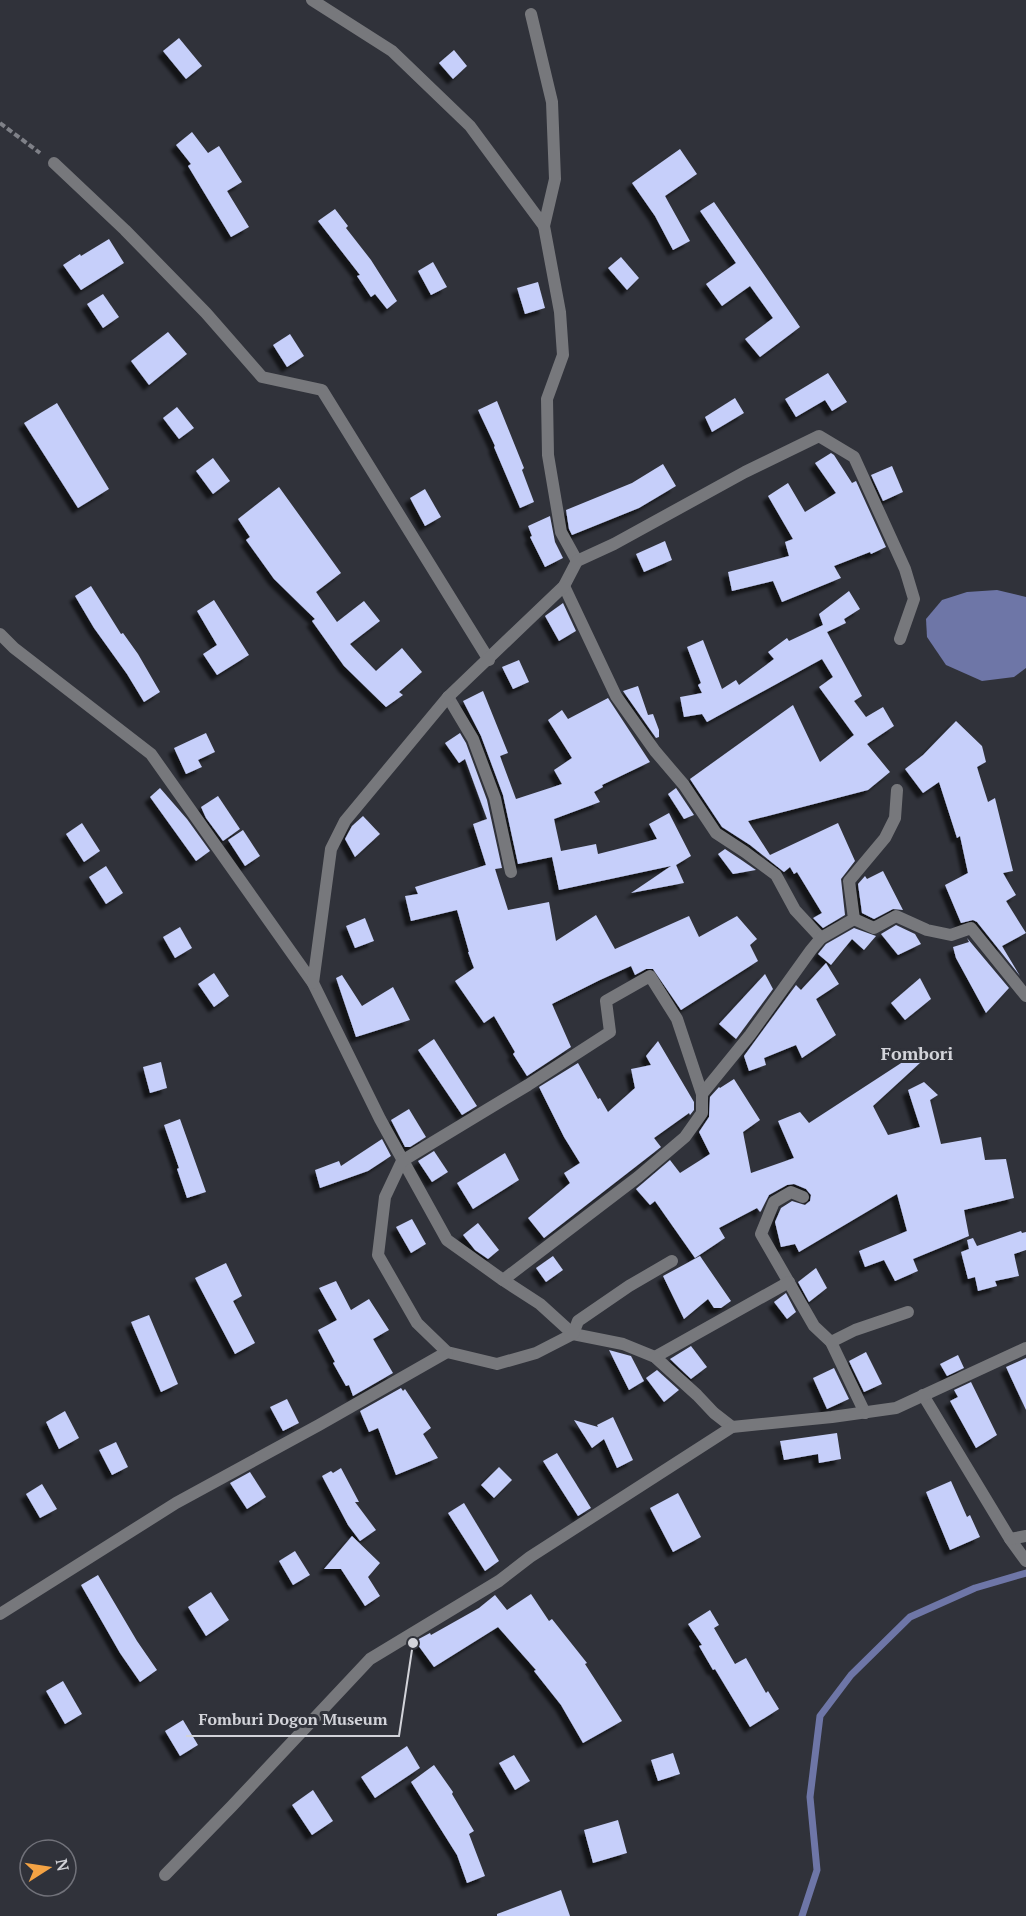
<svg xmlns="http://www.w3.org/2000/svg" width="1026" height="1916" viewBox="0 0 1026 1916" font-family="'PT Serif',serif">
	<defs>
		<filter id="shadow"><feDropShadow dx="-5.5" dy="5.5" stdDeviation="1.5" flood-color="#0009"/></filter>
	</defs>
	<rect width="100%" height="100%" fill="#30323a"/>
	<!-- water -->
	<polygon fill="#6e76a7" points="997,590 1026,597 1026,668 1014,677 982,681 946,665 927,637 926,619 942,600 967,592"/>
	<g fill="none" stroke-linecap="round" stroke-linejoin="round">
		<!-- stream -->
		<polyline stroke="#6e76a7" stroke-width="7" points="802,1916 817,1870 810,1797 820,1716 851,1675 910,1617 975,1588 1026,1573"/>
	</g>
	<!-- building -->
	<g fill="#c6cffa" filter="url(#shadow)">
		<polygon points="179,38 202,66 186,79 163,51"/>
		<polygon points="454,50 467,66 453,79 439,63"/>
		<polygon points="192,132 208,153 219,146 242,182 227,191 249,227 231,237 188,166 191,164 176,145"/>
		<polygon points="680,149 697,174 665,196 690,241 673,250 655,216 632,183"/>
		<polygon points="714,202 800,327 760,357 745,339 773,318 750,286 722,306 706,284 736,263 700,211"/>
		<polygon points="335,209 348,226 346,228 371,260 397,301 387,309 375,294 371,297 357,276 360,275 318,221"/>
		<polygon points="109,239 124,263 81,290 63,265 80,254 81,256"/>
		<polygon points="621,257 639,278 627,290 608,268"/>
		<polygon points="433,262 447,287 431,295 418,271"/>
		<polygon points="538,282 545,308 525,314 517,288"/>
		<polygon points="103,294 119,317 103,328 87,304"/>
		<polygon points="168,332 187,354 149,385 131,361"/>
		<polygon points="290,334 304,356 287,367 273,345"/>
		<polygon points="828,373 847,402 832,411 825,400 796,417 785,399"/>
		<polygon points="735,398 744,413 712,432 705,417"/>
		<polygon points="497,401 524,468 522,470 534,502 520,508 494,447 495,446 478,410"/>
		<polygon points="57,403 109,489 78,508 24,423"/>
		<polygon points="177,407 194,428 179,439 163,418"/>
		<polygon points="831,453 834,455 852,483 856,481 886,547 871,554 870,552 834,566 841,578 782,602 773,581 732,591 728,572 789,556 785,542 793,539 768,496 788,483 805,512 836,493 815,463"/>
		<polygon points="213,458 230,481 213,494 196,471"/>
		<polygon points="663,464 676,486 639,508 572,535 569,529 566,510 632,483"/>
		<polygon points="892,466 903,492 883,501 871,475"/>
		<polygon points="279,487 341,573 316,592 337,622 364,601 380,621 350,644 376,671 402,648 422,672 399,692 403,695 386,707 344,666 312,621 315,619 274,579 246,540 250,537 238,519"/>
		<polygon points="425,489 441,517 425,526 410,498"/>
		<polygon points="550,516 555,542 563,558 545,567 530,537 532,536 528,526"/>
		<polygon points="665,541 672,560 644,572 636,554"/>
		<polygon points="91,586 121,634 123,633 138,654 160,692 144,702 127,674 94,628 75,596"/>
		<polygon points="849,591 860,609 844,619 846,623 827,632 862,696 854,701 866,717 883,707 894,726 867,744 890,772 868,790 748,821 770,855 838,823 855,861 841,879 845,915 823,928 813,918 822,913 797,872 794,874 790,867 784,872 750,845 722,827 690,779 793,705 820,762 854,735 819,687 833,677 822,659 707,722 702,714 684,717 680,697 702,693 698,685 701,683 687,647 703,640 722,689 736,680 739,685 774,659 768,652 787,638 789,641 823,625 819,614"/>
		<polygon points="214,600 249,655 217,675 203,654 217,645 197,611"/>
		<polygon points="563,603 576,631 559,641 545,616"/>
		<polygon points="519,660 529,682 513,689 502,667"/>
		<polygon points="638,686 648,715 653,714 659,730 659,737 656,738 623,691"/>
		<polygon points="483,691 508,753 500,756 516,799 562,784 554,770 572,758 548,720 562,710 568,719 608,698 650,762 602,785 603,787 594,792 600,802 554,819 561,851 596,844 598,854 657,839 649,824 669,813 691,856 676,865 684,883 631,893 671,866 559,890 552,857 518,864 503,795 481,736 463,701"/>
		<polygon points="956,721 982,746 986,762 977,767 988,802 995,798 1013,871 1003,873 1016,895 1006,901 1026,933 1002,946 1020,976 977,922 973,920 961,923 945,885 968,873 960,836 957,838 939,782 923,793 905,769 923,755"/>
		<polygon points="206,733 215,752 198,760 202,767 186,774 174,748"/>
		<polygon points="460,733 466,743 487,800 502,868 495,869 508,910 549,902 556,941 596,915 615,949 689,916 699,937 737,916 757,939 750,945 758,961 681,1010 653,969 646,969 635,975 631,966 600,980 552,1004 571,1047 527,1076 513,1054 515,1052 494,1016 484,1023 455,981 474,968 468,952 469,952 457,910 411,921 405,896 418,894 415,887 486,865 473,824 487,819 465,759 459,763 445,743"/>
		<polygon points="160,788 187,819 210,851 196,861 150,797"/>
		<polygon points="676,788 694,815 684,819 668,794"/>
		<polygon points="218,796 240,829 223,841 206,818 201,807"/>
		<polygon points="363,816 380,834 355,857 345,839 352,826"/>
		<polygon points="82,823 100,851 84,862 66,834"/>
		<polygon points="243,830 260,856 245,866 228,840"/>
		<polygon points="725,849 740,859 756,870 733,874 718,854"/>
		<polygon points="106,866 123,893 106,904 89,877"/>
		<polygon points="883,871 903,910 893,909 874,919 862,913 858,884 865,876 867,879"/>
		<polygon points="365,918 374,941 355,948 346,926"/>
		<polygon points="896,925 915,934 921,944 898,955 881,934"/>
		<polygon points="180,927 192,948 175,958 163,937"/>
		<polygon points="854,928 876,936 864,950 852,939 831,965 818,954 826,944"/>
		<polygon points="967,938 1009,988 986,1013 956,958 953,947 969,942"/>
		<polygon points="826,963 839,984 816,999 836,1035 802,1058 796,1045 764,1058 766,1065 749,1071 744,1056 796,985 801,990"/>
		<polygon points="214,973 229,996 214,1007 198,984"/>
		<polygon points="765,974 773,989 736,1039 719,1024"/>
		<polygon points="342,975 362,1006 393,987 410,1020 356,1037 336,978"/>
		<polygon points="920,978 931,999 905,1020 891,1003"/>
		<polygon points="434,1039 477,1106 462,1115 418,1050"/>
		<polygon points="658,1041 694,1102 694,1110 690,1115 689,1113 654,1138 661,1147 544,1238 528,1218 570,1183 564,1173 580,1163 564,1137 539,1087 578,1063 598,1099 600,1098 608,1112 635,1088 631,1069 651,1065 646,1056"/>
		<polygon points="915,1054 921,1062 873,1106 888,1135 920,1127 908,1090 924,1082 938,1095 930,1100 941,1144 981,1137 985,1160 1006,1159 1014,1198 964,1210 969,1236 913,1259 918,1271 895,1281 884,1260 865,1267 859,1251 907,1231 897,1194 799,1252 795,1244 781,1247 775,1222 781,1208 792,1201 805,1205 810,1201 811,1195 806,1189 794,1184 787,1185 769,1195 761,1211 760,1212 757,1208 719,1228 725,1238 695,1258 655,1201 650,1205 636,1189 670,1160 680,1173 710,1154 699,1132 709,1117 710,1097 719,1087 720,1088 734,1079 760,1120 743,1132 751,1173 794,1158 778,1121 800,1112 809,1123"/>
		<polygon points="161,1062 167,1088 150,1093 143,1067"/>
		<polygon points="409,1109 426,1137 410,1147 405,1147 391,1120"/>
		<polygon points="180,1119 206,1192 187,1198 177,1169 179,1168 164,1125"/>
		<polygon points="382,1139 391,1156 368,1171 320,1188 315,1170 339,1161 341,1166"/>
		<polygon points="434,1151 448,1172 432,1182 418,1161"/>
		<polygon points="505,1153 519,1180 473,1209 457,1183"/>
		<polygon points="412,1219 426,1244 411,1253 396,1227"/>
		<polygon points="478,1223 499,1250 488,1259 475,1250 463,1235"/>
		<polygon points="1021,1231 1022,1233 1026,1232 1026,1250 1014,1254 1019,1276 995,1281 997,1286 978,1291 975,1277 968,1279 961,1252 969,1249 967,1240 973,1238 977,1246"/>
		<polygon points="553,1256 563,1270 546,1282 536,1268"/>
		<polygon points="700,1256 731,1301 721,1308 714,1308 708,1299 684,1319 663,1276"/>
		<polygon points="226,1263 242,1296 233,1301 255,1343 235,1354 195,1278"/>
		<polygon points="816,1268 827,1288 809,1302 798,1282"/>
		<polygon points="336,1281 351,1310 369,1299 389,1330 373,1339 393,1373 353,1396 349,1385 346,1386 333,1363 335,1362 318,1330 337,1320 319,1288"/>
		<polygon points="786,1293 796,1312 787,1319 774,1302"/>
		<polygon points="149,1315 178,1384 161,1392 131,1322"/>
		<polygon points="691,1346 707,1367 691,1379 670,1359"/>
		<polygon points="609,1350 631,1356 644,1381 629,1390"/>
		<polygon points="866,1352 882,1384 864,1392 849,1361"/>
		<polygon points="958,1355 964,1368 947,1376 940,1364"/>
		<polygon points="1026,1358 1026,1410 1006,1367"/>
		<polygon points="834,1368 849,1399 827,1409 813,1378"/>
		<polygon points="657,1370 679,1390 664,1402 646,1378"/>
		<polygon points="971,1382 997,1435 976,1448 950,1401 958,1397 954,1390"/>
		<polygon points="401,1388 403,1391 405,1389 431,1428 423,1434 438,1458 396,1475 378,1428 369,1432 360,1411"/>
		<polygon points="287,1399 299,1423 283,1431 270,1407"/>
		<polygon points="65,1411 79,1438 59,1449 46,1422"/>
		<polygon points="613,1417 633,1460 617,1468 604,1439 592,1448 574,1420 598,1427 597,1425"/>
		<polygon points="837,1433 841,1459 819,1463 818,1454 784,1460 780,1441"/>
		<polygon points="116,1442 128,1467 112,1475 99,1450"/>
		<polygon points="557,1453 591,1508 578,1516 543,1461"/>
		<polygon points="499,1467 512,1480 494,1498 481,1485"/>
		<polygon points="341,1468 359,1502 355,1502 376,1530 360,1541 348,1525 322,1476 331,1471 333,1473"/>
		<polygon points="250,1472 266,1497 247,1509 230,1483"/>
		<polygon points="951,1481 967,1517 970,1515 980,1537 950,1550 926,1492"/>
		<polygon points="42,1484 57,1509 40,1518 26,1494"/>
		<polygon points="678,1493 701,1537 673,1552 650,1508"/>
		<polygon points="464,1503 499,1561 485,1571 448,1513"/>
		<polygon points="352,1536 380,1563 368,1577 380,1596 365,1606 341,1569 324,1569"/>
		<polygon points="295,1551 310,1575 293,1585 279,1561"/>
		<polygon points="98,1575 137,1641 157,1670 140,1682 120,1653 81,1585"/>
		<polygon points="211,1592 229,1620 206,1636 188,1607"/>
		<polygon points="531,1594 549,1621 552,1619 587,1663 585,1664 622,1721 583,1743 561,1705 534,1671 536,1670 498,1627 434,1667 415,1641 430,1633 431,1635 479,1608 495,1595 507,1610"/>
		<polygon points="710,1610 719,1625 714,1628 735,1664 746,1658 766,1693 768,1691 779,1709 750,1727 715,1669 713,1670 699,1646 702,1645 688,1624"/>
		<polygon points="63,1681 82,1714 65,1724 46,1691"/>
		<polygon points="183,1720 198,1745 180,1756 165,1731"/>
		<polygon points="407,1746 420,1768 375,1798 361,1777"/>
		<polygon points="673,1753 680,1774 658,1781 651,1760"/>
		<polygon points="514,1755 530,1781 515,1790 499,1763"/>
		<polygon points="434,1765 453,1792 452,1794 474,1831 469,1834 485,1876 467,1883 457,1855 411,1782"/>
		<polygon points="313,1790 333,1821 312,1835 292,1805"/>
		<polygon points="618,1820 627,1853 593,1863 584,1830"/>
		<polygon points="561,1890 570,1916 497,1916 497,1914"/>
	</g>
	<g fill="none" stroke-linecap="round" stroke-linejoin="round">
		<!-- path -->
		<polyline stroke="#7f8188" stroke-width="4" stroke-dasharray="6 3" stroke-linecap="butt" points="0,123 40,153"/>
		<!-- minor -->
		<g stroke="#77787c" stroke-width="12">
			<polyline points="312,0 392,51 470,126 544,226"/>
			<polyline points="531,14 552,102 555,179 544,226 560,312 563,355 547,399 548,455 561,532 577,561"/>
			<polyline points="54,163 125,230 206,313 262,377 322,390 489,660"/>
			<polyline points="564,586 616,696 655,751 684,785 716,833 745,852 776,875 795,910 821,938"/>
			<polyline points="0,634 14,648 151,754 313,983 380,1119 447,1240 503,1280 540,1304 573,1334 623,1344 655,1357 697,1395 714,1413 732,1427"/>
			<polyline points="448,697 473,739 495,798 511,872"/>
			<polyline points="854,919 874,928 896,916 927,930 951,935 971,928 1026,996"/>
			<polyline points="313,983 331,849 345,821 448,697 564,586 577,561 614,544 745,472 819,436 854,457 905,569 914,599 900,639"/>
			<polyline points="803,1197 791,1192 774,1202 761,1234 814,1326 831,1342 865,1413"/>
			<polyline points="672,1261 629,1286 578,1321 573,1334 536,1353 497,1364 447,1352 417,1323 378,1255 385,1197 402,1161 528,1085 610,1032 606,1001 650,976 677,1019 702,1094"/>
			<polyline points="503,1280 638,1177 685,1137 702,1113 702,1094 750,1035 811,950 821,938 854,919 849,881 885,838 895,818 897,790"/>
			<polyline points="831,1342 855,1330 908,1312"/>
			<polyline points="655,1357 789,1282"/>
			<polyline points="923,1395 1010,1539 1026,1561"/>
			<polyline points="1010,1539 1026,1536"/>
			<polyline points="0,1614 176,1503 319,1425 447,1352"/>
			<polyline points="165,1875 232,1806 370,1659 499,1581 530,1557 732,1427 832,1417 896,1408 1026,1348"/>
		</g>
	</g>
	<g text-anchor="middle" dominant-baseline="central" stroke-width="6" stroke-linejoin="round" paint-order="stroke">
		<!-- quarter labels -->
		<g font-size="18" font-weight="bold" fill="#d2d3d9" stroke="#30323a">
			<text x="917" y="1053">Fombori</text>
		</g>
	</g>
	<!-- callouts -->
	<path fill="none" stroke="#d2d3d9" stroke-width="2" d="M413 1643L399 1736H186"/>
	<circle fill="#d2d3d9" stroke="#30323a" stroke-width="2" cx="413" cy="1643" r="6"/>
	<g font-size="16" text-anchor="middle" font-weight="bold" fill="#d2d3d9" stroke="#30323a" stroke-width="6" stroke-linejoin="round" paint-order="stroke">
		<text x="293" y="1725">Fomburi Dogon Museum</text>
	</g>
	<!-- north arrow -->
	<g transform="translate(48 1868) rotate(78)"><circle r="28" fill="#30323a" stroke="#71727a" stroke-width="1.5"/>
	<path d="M0-4.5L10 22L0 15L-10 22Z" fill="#f4a344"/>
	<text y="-9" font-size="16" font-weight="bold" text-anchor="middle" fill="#d2d3d9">N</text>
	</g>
</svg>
